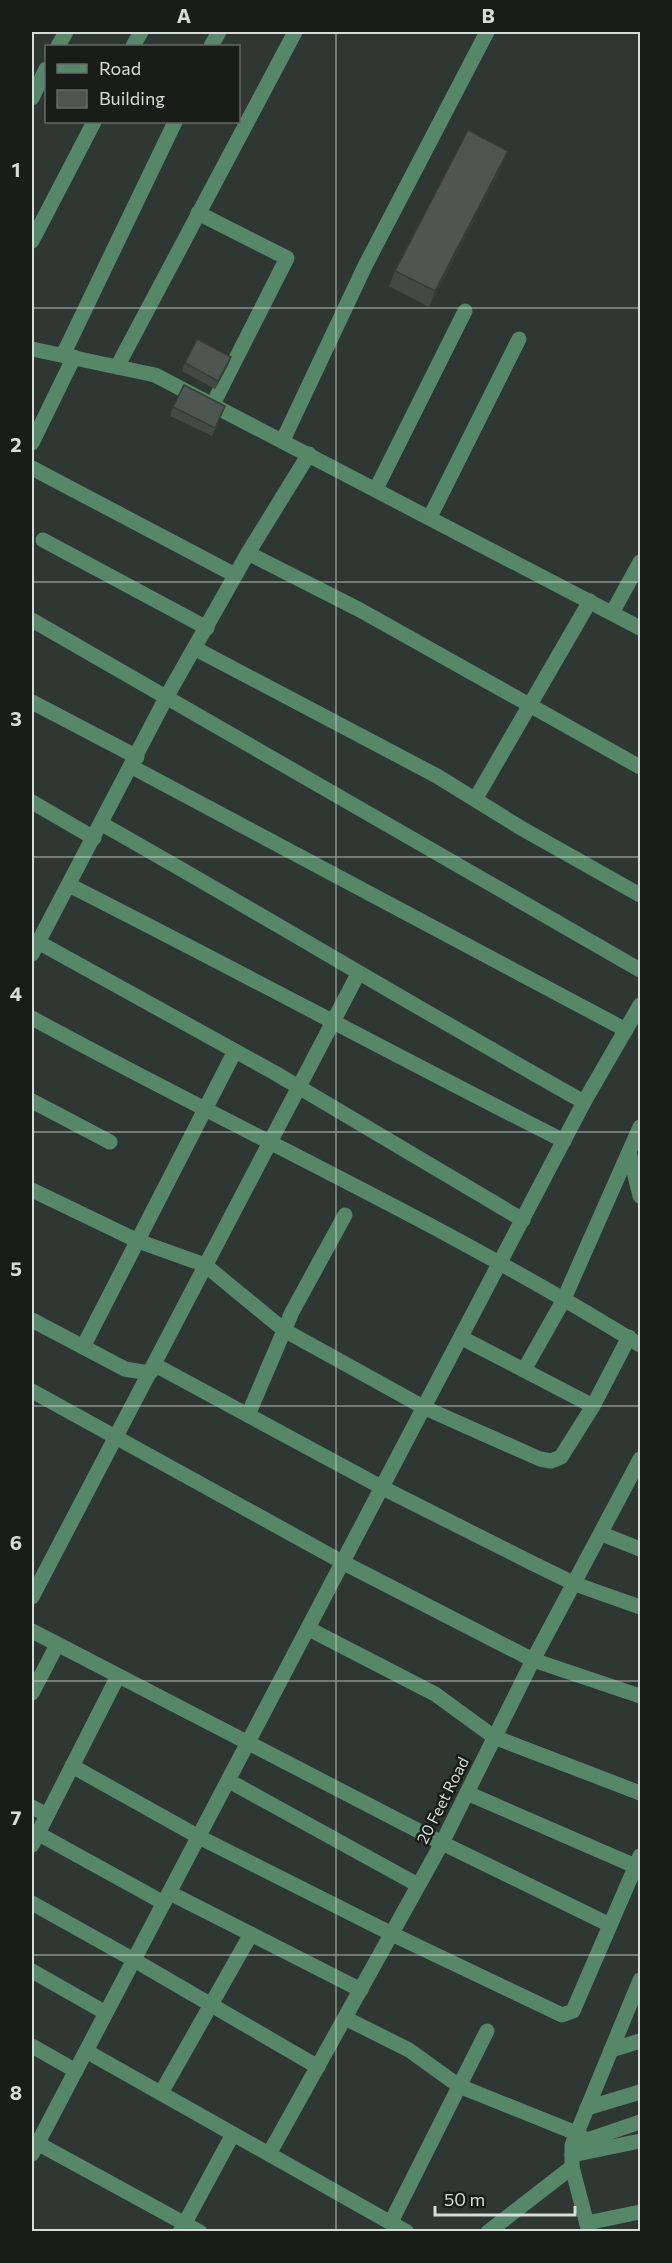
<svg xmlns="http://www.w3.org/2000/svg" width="672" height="2263" viewBox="0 0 672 2263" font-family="Commissioner,sans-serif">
	<rect width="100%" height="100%" fill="#2e3731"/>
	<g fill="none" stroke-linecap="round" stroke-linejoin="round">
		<!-- minor -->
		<g stroke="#568768" stroke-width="15">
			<polyline points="58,46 66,32"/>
			<polyline points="133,46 141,32"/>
			<polyline points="211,46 219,32"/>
			<polyline points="32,98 46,69"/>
			<polyline points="198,213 287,258 213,404"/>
			<polyline points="32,241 94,122"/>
			<polyline points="32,349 155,375 640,628"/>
			<polyline points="63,355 175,122"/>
			<polyline points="117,367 295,32"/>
			<polyline points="283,440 365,266 487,32"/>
			<polyline points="32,443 74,357"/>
			<polyline points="32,468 235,575"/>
			<polyline points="376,489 465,311"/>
			<polyline points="430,517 519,339"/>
			<polyline points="43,540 207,628"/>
			<polyline points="248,553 360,610 640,767"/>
			<polyline points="612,613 640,562"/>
			<polyline points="32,620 640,970"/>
			<polyline points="196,649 437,776 521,828 640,895"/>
			<polyline points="32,702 137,757"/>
			<polyline points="132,767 626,1030"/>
			<polyline points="476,798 590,601"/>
			<polyline points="32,802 94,838"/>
			<path d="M102 824C263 915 422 1011 584 1102"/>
			<path d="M69 885C235 969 398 1057 564 1141"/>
			<polyline points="38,942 275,1073 523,1220"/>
			<polyline points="32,954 167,696 248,553 309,454"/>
			<path d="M32 1018C233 1128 445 1224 640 1345"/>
			<polyline points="32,1101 110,1142"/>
			<polyline points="629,1152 640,1196"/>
			<polyline points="32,1190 138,1241 205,1265 284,1330 425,1408 540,1459 551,1461 561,1457 593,1406 629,1337"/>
			<polyline points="32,1320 125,1369 149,1373 157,1366 383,1488 530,1562 575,1584 640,1607"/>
			<polyline points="462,1338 593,1406"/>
			<polyline points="83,1347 235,1051"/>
			<polyline points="524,1370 563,1301 640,1127"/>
			<polyline points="32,1391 344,1563 533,1660 640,1696"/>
			<polyline points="248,1415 292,1312 345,1215"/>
			<polyline points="602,1534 640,1549"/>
			<polyline points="32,1597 358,974"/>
			<polyline points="309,1629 435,1694 494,1737 640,1793"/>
			<polyline points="32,1631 442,1843 610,1925"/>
			<polyline points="32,1693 57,1645"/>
			<polyline points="72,1766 199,1837 392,1934 562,2015 573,2011 640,1856"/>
			<polyline points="229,1781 418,1885"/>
			<polyline points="467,1793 635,1866"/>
			<polyline points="32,1807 47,1815"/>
			<polyline points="37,1833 164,1903"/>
			<polyline points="32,1845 118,1676"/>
			<polyline points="170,1893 361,1990"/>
			<polyline points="32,1903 134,1960 318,2067"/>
			<polyline points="32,1971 106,2013"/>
			<polyline points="345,2018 409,2050 459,2086 576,2133 587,2140"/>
			<polyline points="32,2046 76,2071"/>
			<polyline points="611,2050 640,2041"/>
			<polyline points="86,2051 407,2232"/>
			<polyline points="161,2093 251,1934"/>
			<polyline points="587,2108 640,2092"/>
			<polyline points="37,2143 200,2232"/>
			<polyline points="578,2143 640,2122"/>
			<polyline points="32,2154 584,1102 640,1005"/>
			<polyline points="269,2154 442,1843 533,1660 640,1459"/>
			<polyline points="572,2155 640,2141"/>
			<polyline points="391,2222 487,2031"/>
			<polyline points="587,2223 640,2212"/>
			<polyline points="180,2232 233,2134"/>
			<polyline points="488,2232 572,2167"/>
			<polyline points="589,2232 572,2167 572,2145 640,1980"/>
		</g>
	</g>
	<!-- wall -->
	<g fill="#424a45">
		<polygon points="502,167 429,307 389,286 395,271"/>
		<polygon points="231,357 228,365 215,389 182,371 185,363"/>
		<polygon points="173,407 222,414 212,436 170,416"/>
	</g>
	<!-- shaded-wall -->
	<g fill="#363c38">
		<polygon points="508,151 502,167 429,307 435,291"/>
		<polygon points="231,357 228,365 215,389 218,381"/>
	</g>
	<!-- building -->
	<g fill="#4d5650" stroke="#363c38" stroke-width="1.5">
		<polygon points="468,130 508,151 435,291 395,271"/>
		<polygon points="197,339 231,357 218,381 185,363"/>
		<polygon points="184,385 225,406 215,428 173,407"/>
	</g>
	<!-- grid -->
	<path fill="none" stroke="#d6dcd8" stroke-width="1.5" stroke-opacity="0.55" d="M336 32V2232M32 308H640M32 582H640M32 857H640M32 1132H640M32 1406H640M32 1681H640M32 1955H640"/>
	<g text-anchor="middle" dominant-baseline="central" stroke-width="5" stroke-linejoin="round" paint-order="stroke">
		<!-- street labels -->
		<g font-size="16" fill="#d6dcd8" stroke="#191d1a">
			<text transform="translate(442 1800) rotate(-63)">20 Feet Road</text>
		</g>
	</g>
	<!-- border -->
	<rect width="672" height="2263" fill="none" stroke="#191d1a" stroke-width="66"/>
	<!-- legend -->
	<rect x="45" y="45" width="195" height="78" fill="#191d1a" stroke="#656966" stroke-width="1.5"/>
	<rect x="57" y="64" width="30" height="9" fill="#568768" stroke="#656966" stroke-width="1.5"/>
	<text x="99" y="75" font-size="18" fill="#d6dcd8">Road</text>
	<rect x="57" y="90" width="30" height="18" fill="#4d5650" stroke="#656966" stroke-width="1.5"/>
	<text x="99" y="105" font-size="18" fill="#d6dcd8">Building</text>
	<!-- scale -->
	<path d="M435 2206v9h140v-9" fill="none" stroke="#d6dcd8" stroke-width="3"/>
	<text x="444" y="2206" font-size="18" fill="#d6dcd8" stroke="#191d1a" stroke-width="4.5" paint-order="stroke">50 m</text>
	<rect x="33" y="33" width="606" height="2197" fill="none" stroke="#d6dcd8" stroke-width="2"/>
	<g font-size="20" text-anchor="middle" font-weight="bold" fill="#d6dcd8">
		<text x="184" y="23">A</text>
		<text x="488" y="23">B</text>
		<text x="16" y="177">1</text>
		<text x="16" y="452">2</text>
		<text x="16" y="726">3</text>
		<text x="16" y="1001">4</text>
		<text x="16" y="1276">5</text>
		<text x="16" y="1550">6</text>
		<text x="16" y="1825">7</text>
		<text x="16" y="2100">8</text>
	</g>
</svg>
